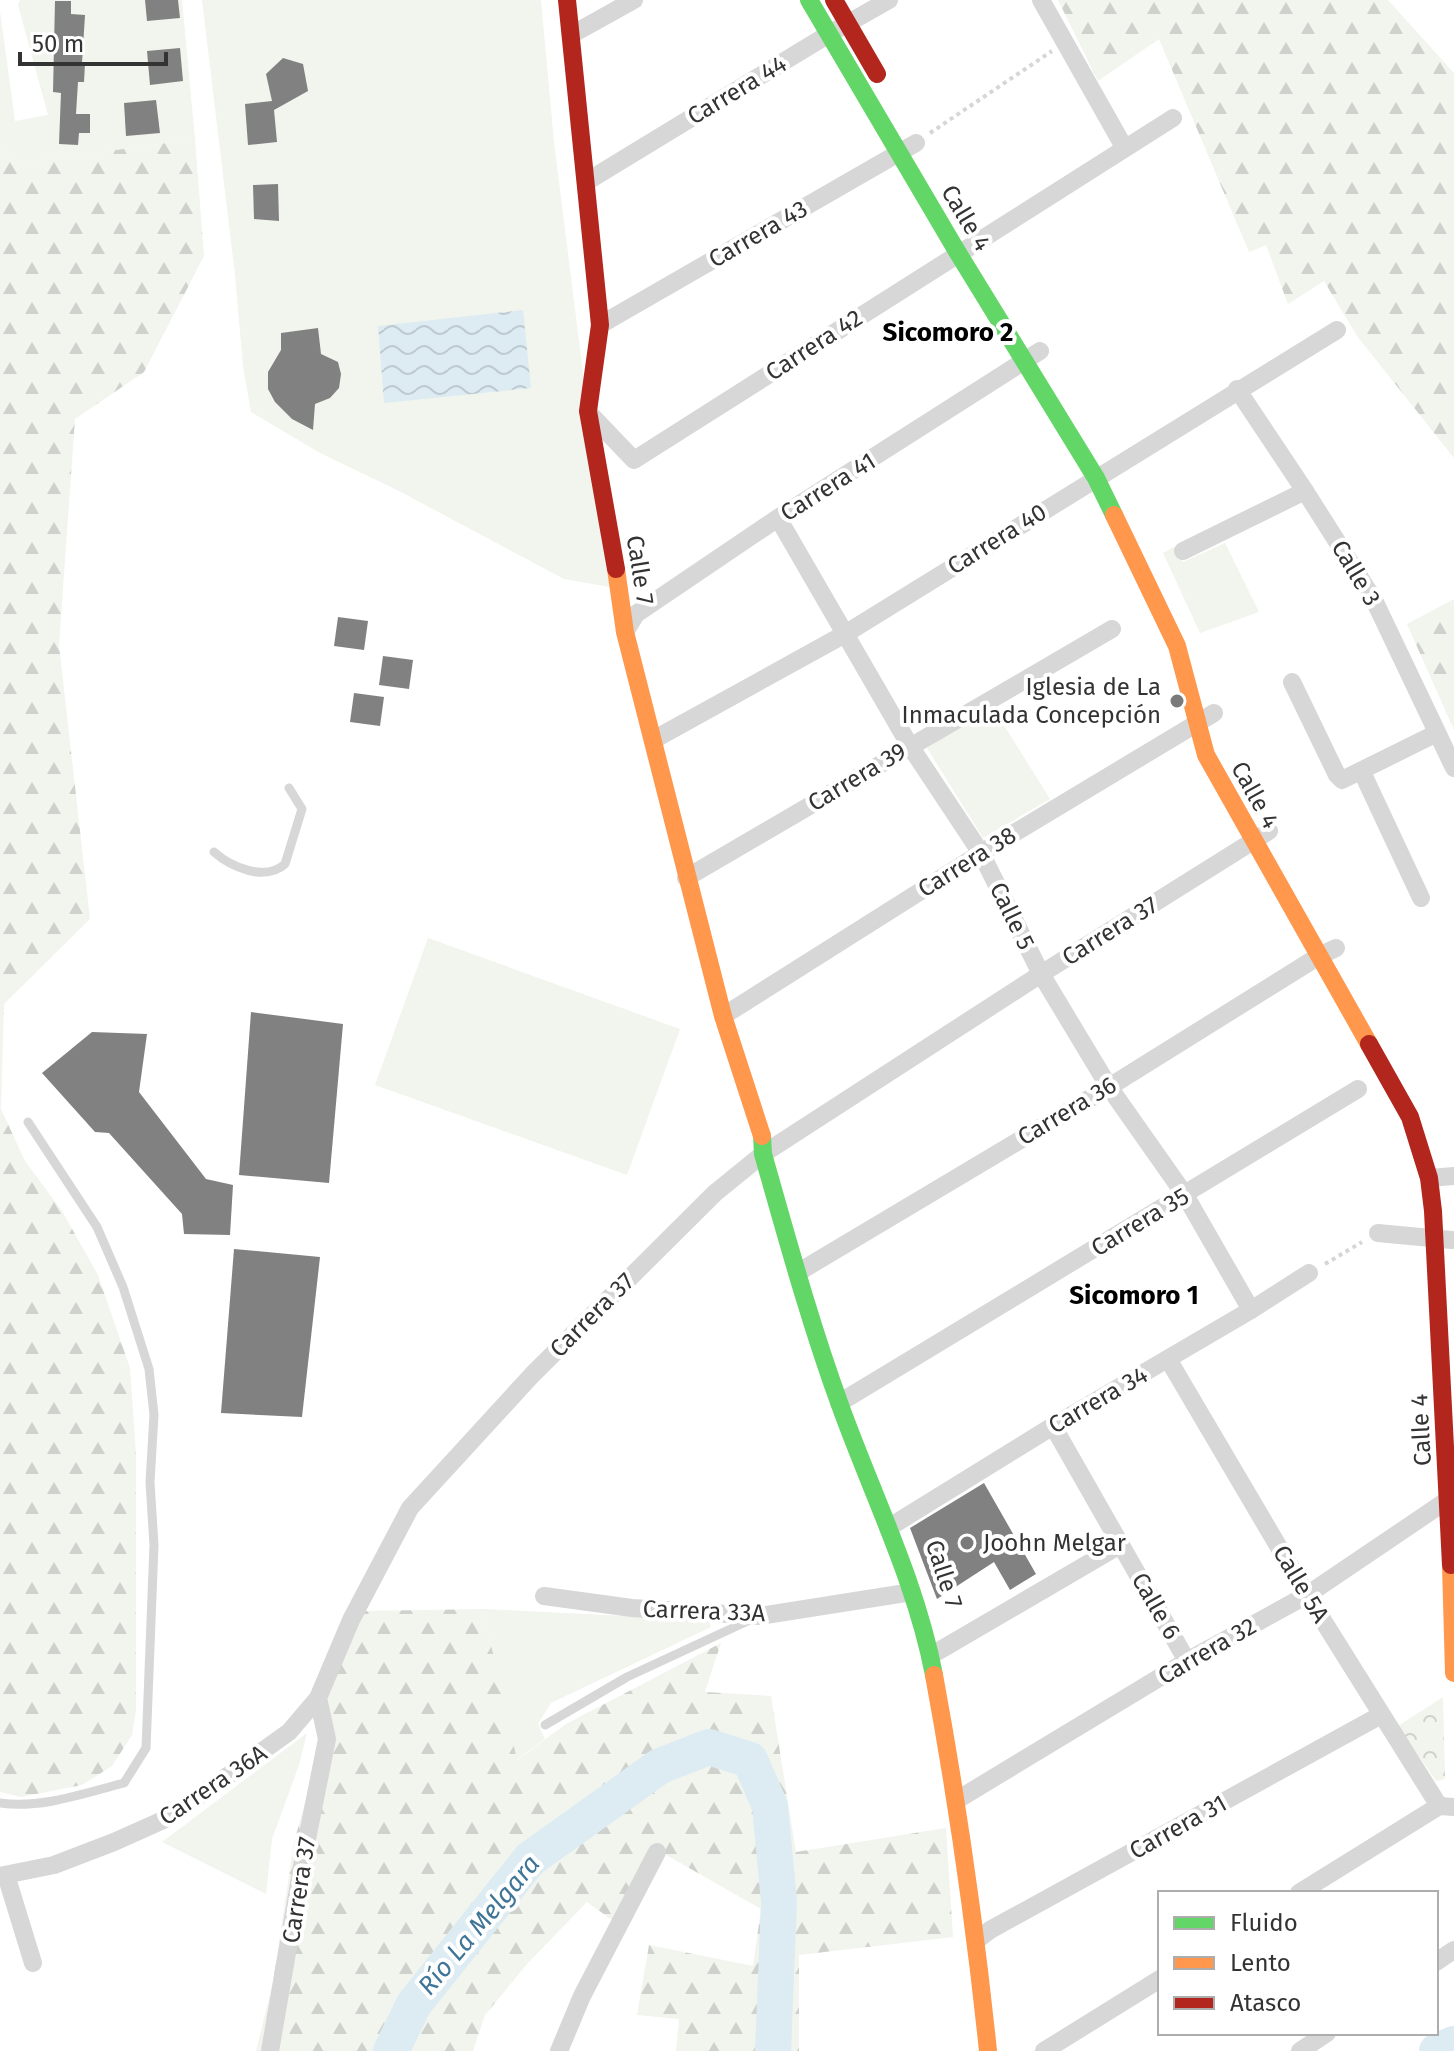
<svg xmlns="http://www.w3.org/2000/svg" width="1454" height="2051" viewBox="0 0 1454 2051" font-family="'Fira Sans',sans-serif">
	<defs>
		<pattern id="forest-firs" width="22" height="20" patternUnits="userSpaceOnUse" patternTransform="scale(2)"><rect width="22" height="20" fill="#f1f5ed"/><path d="M5 1l3.5 6h-7zM16 11l3.5 6h-7z" fill="#cfd2cc"/></pattern>
		<pattern id="park-crowns" width="20" height="18" patternUnits="userSpaceOnUse" patternTransform="scale(2)"><rect width="20" height="18" fill="#f1f5ed"/><path d="M2 6a3 3 0 1 1 6 0M12 15a3 3 0 1 1 6 0" fill="none" stroke="#cfd2cc"/></pattern>
		<pattern id="water-waves" width="16" height="10" patternUnits="userSpaceOnUse" patternTransform="scale(2)"><rect width="16" height="10" fill="#ddebf3"/><path d="M0 5q4-4 8 0t8 0" fill="none" stroke="#becad1"/></pattern>
	</defs>
	<rect width="100%" height="100%" fill="#fff"/>
	<!-- green -->
	<g fill="#f1f5ed">
		<polygon points="20,0 182,0 195,139 15,164 0,147 0,11 15,121 48,115 18,5"/>
		<polygon points="202,0 541,0 554,142 610,587 564,579 397,490 320,453 251,412 243,366 235,275"/>
		<polygon points="1225,543 1259,612 1200,633 1163,553 1174,547 1183,562"/>
		<polygon points="992,706 1050,799 983,838 927,748"/>
		<polygon points="428,938 680,1029 627,1175 375,1085"/>
		<polygon points="483,1609 709,1620 711,1627 551,1703 538,1724 545,1739 516,1760"/>
		<polygon points="307,1733 299,1765 272,1839 266,1894 162,1842"/>
	</g>
	<!-- forest -->
	<g fill="url(#forest-firs)">
		<polygon points="1058,0 1388,0 1454,73 1454,458 1357,336 1324,281 1288,304 1266,245 1249,252 1159,39 1098,81"/>
		<polygon points="195,139 204,256 144,372 75,419 59,645 90,919 4,1004 1,1109 25,1161 62,1211 98,1275 130,1368 136,1454 136,1710 132,1735 112,1766 82,1785 21,1797 0,1792 0,147 15,164"/>
		<polygon points="1454,599 1454,730 1407,624"/>
		<polygon points="483,1609 517,1760 566,1724 721,1643 705,1692 771,1696 796,1852 946,1828 953,1937 799,1955 799,2051 676,2051 679,2019 637,2015 649,1945 753,1966 761,1909 654,1848 612,1920 587,1902 527,1964 485,2015 473,2051 256,2051 273,1982 294,1842 316,1764 325,1696 365,1611"/>
	</g>
	<!-- park -->
	<polygon fill="url(#park-crowns)" points="1443,1697 1445,1779 1436,1781 1398,1726"/>
	<!-- water -->
	<polygon fill="url(#water-waves)" points="523,310 531,388 384,403 378,326"/>
	<g fill="none" stroke-linecap="round" stroke-linejoin="round">
		<!-- river -->
		<g stroke="#ddebf3" stroke-width="36">
			<polyline points="391,2051 414,2004 530,1859 660,1766 709,1747 750,1760 770,1806 779,1902 773,2051"/>
			<polyline points="1437,2051 1454,2044"/>
		</g>
	</g>
	<!-- building -->
	<g fill="#818181">
		<polygon points="145,0 178,0 180,18 147,21"/>
		<polygon points="55,1 71,1 71,14 85,15 82,63 85,63 84,82 78,82 76,114 90,114 90,133 79,133 78,145 59,144 61,93 53,92"/>
		<polygon points="180,48 183,81 150,85 147,51"/>
		<polygon points="283,58 303,64 308,91 274,110 277,142 248,145 245,104 272,101 266,74"/>
		<polygon points="156,100 160,133 126,136 124,103"/>
		<polygon points="278,184 279,221 254,219 253,185"/>
		<polygon points="318,328 321,354 338,362 341,374 339,388 330,398 315,404 313,430 292,419 275,402 268,389 268,372 281,350 281,333"/>
		<polygon points="338,617 368,621 364,650 334,646"/>
		<polygon points="383,656 413,660 409,689 379,685"/>
		<polygon points="354,693 384,697 380,726 350,722"/>
		<polygon points="251,1012 343,1024 329,1183 239,1175"/>
		<polygon points="92,1032 147,1034 139,1092 206,1179 233,1185 230,1235 184,1234 182,1214 109,1133 95,1132 42,1073"/>
		<polygon points="234,1249 320,1257 302,1417 221,1413"/>
		<polygon points="984,1483 1036,1574 1010,1590 994,1562 937,1599 910,1528"/>
	</g>
	<g fill="none" stroke-linecap="round" stroke-linejoin="round">
		<!-- path -->
		<g stroke="#d6d6d6" stroke-width="4" stroke-dasharray="4 4" stroke-linecap="butt">
			<polyline points="930,133 1052,51"/>
			<polyline points="1325,1264 1362,1242"/>
		</g>
		<!-- lane -->
		<g stroke="#d7d7d7" stroke-width="9">
			<path d="M214 852C231 867 265 882 285 864L302 809 289 788"/>
			<polyline points="545,1725 627,1677 752,1619"/>
			<path d="M0 1803C41 1809 85 1793 124 1783L146 1748 154 1545 150 1482 154 1415 149 1369 123 1287 97 1227 28 1122"/>
		</g>
		<!-- street -->
		<g stroke="#d7d7d7" stroke-width="18">
			<polyline points="1041,0 1124,147"/>
			<polyline points="571,35 634,0"/>
			<polyline points="586,182 829,34 889,0"/>
			<polyline points="600,325 916,143"/>
			<polyline points="1237,389 1305,491 1374,600 1454,768"/>
			<polyline points="588,412 634,460 1173,118"/>
			<polyline points="778,518 910,746 981,853 1041,974 1109,1087 1185,1195 1251,1310"/>
			<polyline points="1183,551 1305,491"/>
			<polyline points="625,632 636,614 778,518 1040,351"/>
			<polyline points="1292,682 1337,775 1342,780 1437,733"/>
			<polyline points="653,740 845,634 1337,330"/>
			<polyline points="1362,772 1421,898"/>
			<polyline points="686,878 1112,629"/>
			<polyline points="723,1016 981,853 1214,713"/>
			<polyline points="1429,1178 1454,1176"/>
			<polyline points="1378,1233 1452,1240"/>
			<polyline points="797,1273 1109,1087 1319,956 1336,948"/>
			<polyline points="1168,1359 1307,1595 1439,1806"/>
			<polyline points="839,1403 1358,1089"/>
			<polyline points="1053,1426 1187,1661"/>
			<polyline points="888,1528 1053,1426 1251,1310 1309,1273"/>
			<polyline points="544,1596 632,1608 759,1616 912,1592"/>
			<polyline points="930,1656 1120,1545"/>
			<polyline points="957,1800 1187,1661 1307,1595 1449,1499 1453,1500"/>
			<polyline points="6,1875 33,1963"/>
			<polyline points="0,1876 54,1865 114,1842 170,1817 289,1732 318,1698"/>
			<polyline points="1299,1893 1439,1806 1454,1807"/>
			<polyline points="977,1940 990,1930 1381,1715"/>
			<polyline points="1436,1962 1454,1950"/>
			<polyline points="270,2051 305,1849 327,1739 318,1698 351,1620 410,1508 532,1375 715,1193 763,1154 1041,974 1269,831"/>
			<polyline points="559,2051 582,1996 657,1852"/>
			<polyline points="1044,2051 1160,1979"/>
			<polyline points="1300,2051 1327,2033"/>
		</g>
		<!-- fast -->
		<g stroke="#63d668" stroke-width="18">
			<polyline points="809,0 958,253 1096,478 1114,515"/>
			<path d="M762 1136 763 1154C787 1238 810 1323 840 1405 872 1494 916 1581 934 1675"/>
		</g>
		<!-- slow -->
		<g stroke="#ff974d" stroke-width="18">
			<polyline points="1114,515 1177,646 1206,755 1369,1044"/>
			<polyline points="616,569 625,632 723,1016 762,1136"/>
			<polyline points="1451,1565 1454,1673"/>
			<path d="M934 1675C957 1800 975 1925 988 2051"/>
		</g>
		<!-- jam -->
		<g stroke="#b3261e" stroke-width="18">
			<polyline points="567,0 600,325 588,411 616,569"/>
			<polyline points="834,0 877,74"/>
			<polyline points="1369,1044 1410,1117 1429,1178 1433,1211 1451,1565"/>
		</g>
	</g>
	<!-- markers -->
	<g fill="#7a7a7a" stroke="#fff" stroke-width="3">
		<circle cx="1177" cy="701" r="8"/>
		<circle cx="967" cy="1543" r="8"/>
	</g>
	<g text-anchor="middle" dominant-baseline="central" stroke-width="8" stroke-linejoin="round" paint-order="stroke">
		<!-- street labels -->
		<g font-size="24" fill="#333" stroke="#fff">
			<text transform="translate(737 90) rotate(-31)">Carrera 44</text>
			<text transform="translate(966 218) rotate(59)">Calle 4</text>
			<text transform="translate(758 234) rotate(-30)">Carrera 43</text>
			<text transform="translate(814 345) rotate(-33)">Carrera 42</text>
			<text transform="translate(828 487) rotate(-32)">Carrera 41</text>
			<text transform="translate(997 539) rotate(-32)">Carrera 40</text>
			<text transform="translate(640 570) rotate(81)">Calle 7</text>
			<text transform="translate(1356 573) rotate(59)">Calle 3</text>
			<text transform="translate(857 777) rotate(-31)">Carrera 39</text>
			<text transform="translate(1255 795) rotate(61)">Calle 4</text>
			<text transform="translate(967 862) rotate(-32)">Carrera 38</text>
			<text transform="translate(1012 916) rotate(64)">Calle 5</text>
			<text transform="translate(1110 931) rotate(-32)">Carrera 37</text>
			<text transform="translate(1067 1111) rotate(-31)">Carrera 36</text>
			<text transform="translate(1140 1222) rotate(-31)">Carrera 35</text>
			<text transform="translate(592 1315) rotate(-45)">Carrera 37</text>
			<text transform="translate(1098 1400) rotate(-30)">Carrera 34</text>
			<text transform="translate(1421 1430) rotate(-93)">Calle 4</text>
			<text transform="translate(944 1574) rotate(72)">Calle 7</text>
			<text transform="translate(1301 1584) rotate(59)">Calle 5A</text>
			<text transform="translate(1156 1606) rotate(60)">Calle 6</text>
			<text transform="translate(704 1611) rotate(2)">Carrera 33A</text>
			<text transform="translate(1207 1651) rotate(-30)">Carrera 32</text>
			<text transform="translate(213 1785) rotate(-34)">Carrera 36A</text>
			<text transform="translate(1178 1827) rotate(-29)">Carrera 31</text>
			<text transform="translate(299 1890) rotate(-81)">Carrera 37</text>
		</g>
		<!-- poi labels -->
		<g font-size="24" fill="#333" stroke="#fff" text-anchor="end">
			<text x="1161" y="687">Iglesia de La<tspan x="1161" dy="28">Inmaculada Concepción</tspan></text>
			<text x="983" y="1543" text-anchor="start">Joohn Melgar</text>
		</g>
		<!-- neighbourhood labels -->
		<g font-size="26" font-weight="bold" fill="#000" stroke="#fff">
			<text x="948" y="332">Sicomoro 2</text>
			<text x="1134" y="1295">Sicomoro 1</text>
		</g>
		<!-- water labels -->
		<g font-size="26" font-style="italic" fill="#3f7597" stroke="#fff">
			<text transform="translate(479 1925) rotate(-50)">Río La Melgara</text>
		</g>
	</g>
	<!-- legend -->
	<rect x="1158" y="1891" width="280" height="144" fill="#ffffff" stroke="#adadad" stroke-width="2"/>
	<rect x="1174" y="1917" width="40" height="12" fill="#63d668" stroke="#adadad" stroke-width="2"/>
	<text x="1230" y="1931" font-size="24" fill="#333333">Fluido</text>
	<rect x="1174" y="1957" width="40" height="12" fill="#ff974d" stroke="#adadad" stroke-width="2"/>
	<text x="1230" y="1971" font-size="24" fill="#333333">Lento</text>
	<rect x="1174" y="1997" width="40" height="12" fill="#b3261e" stroke="#adadad" stroke-width="2"/>
	<text x="1230" y="2011" font-size="24" fill="#333333">Atasco</text>
	<!-- scale -->
	<path d="M20 52v12h146v-12" fill="none" stroke="#333333" stroke-width="4"/>
	<text x="32" y="52" font-size="24" fill="#333333" stroke="#ffffff" stroke-width="6" paint-order="stroke">50 m</text>
</svg>
